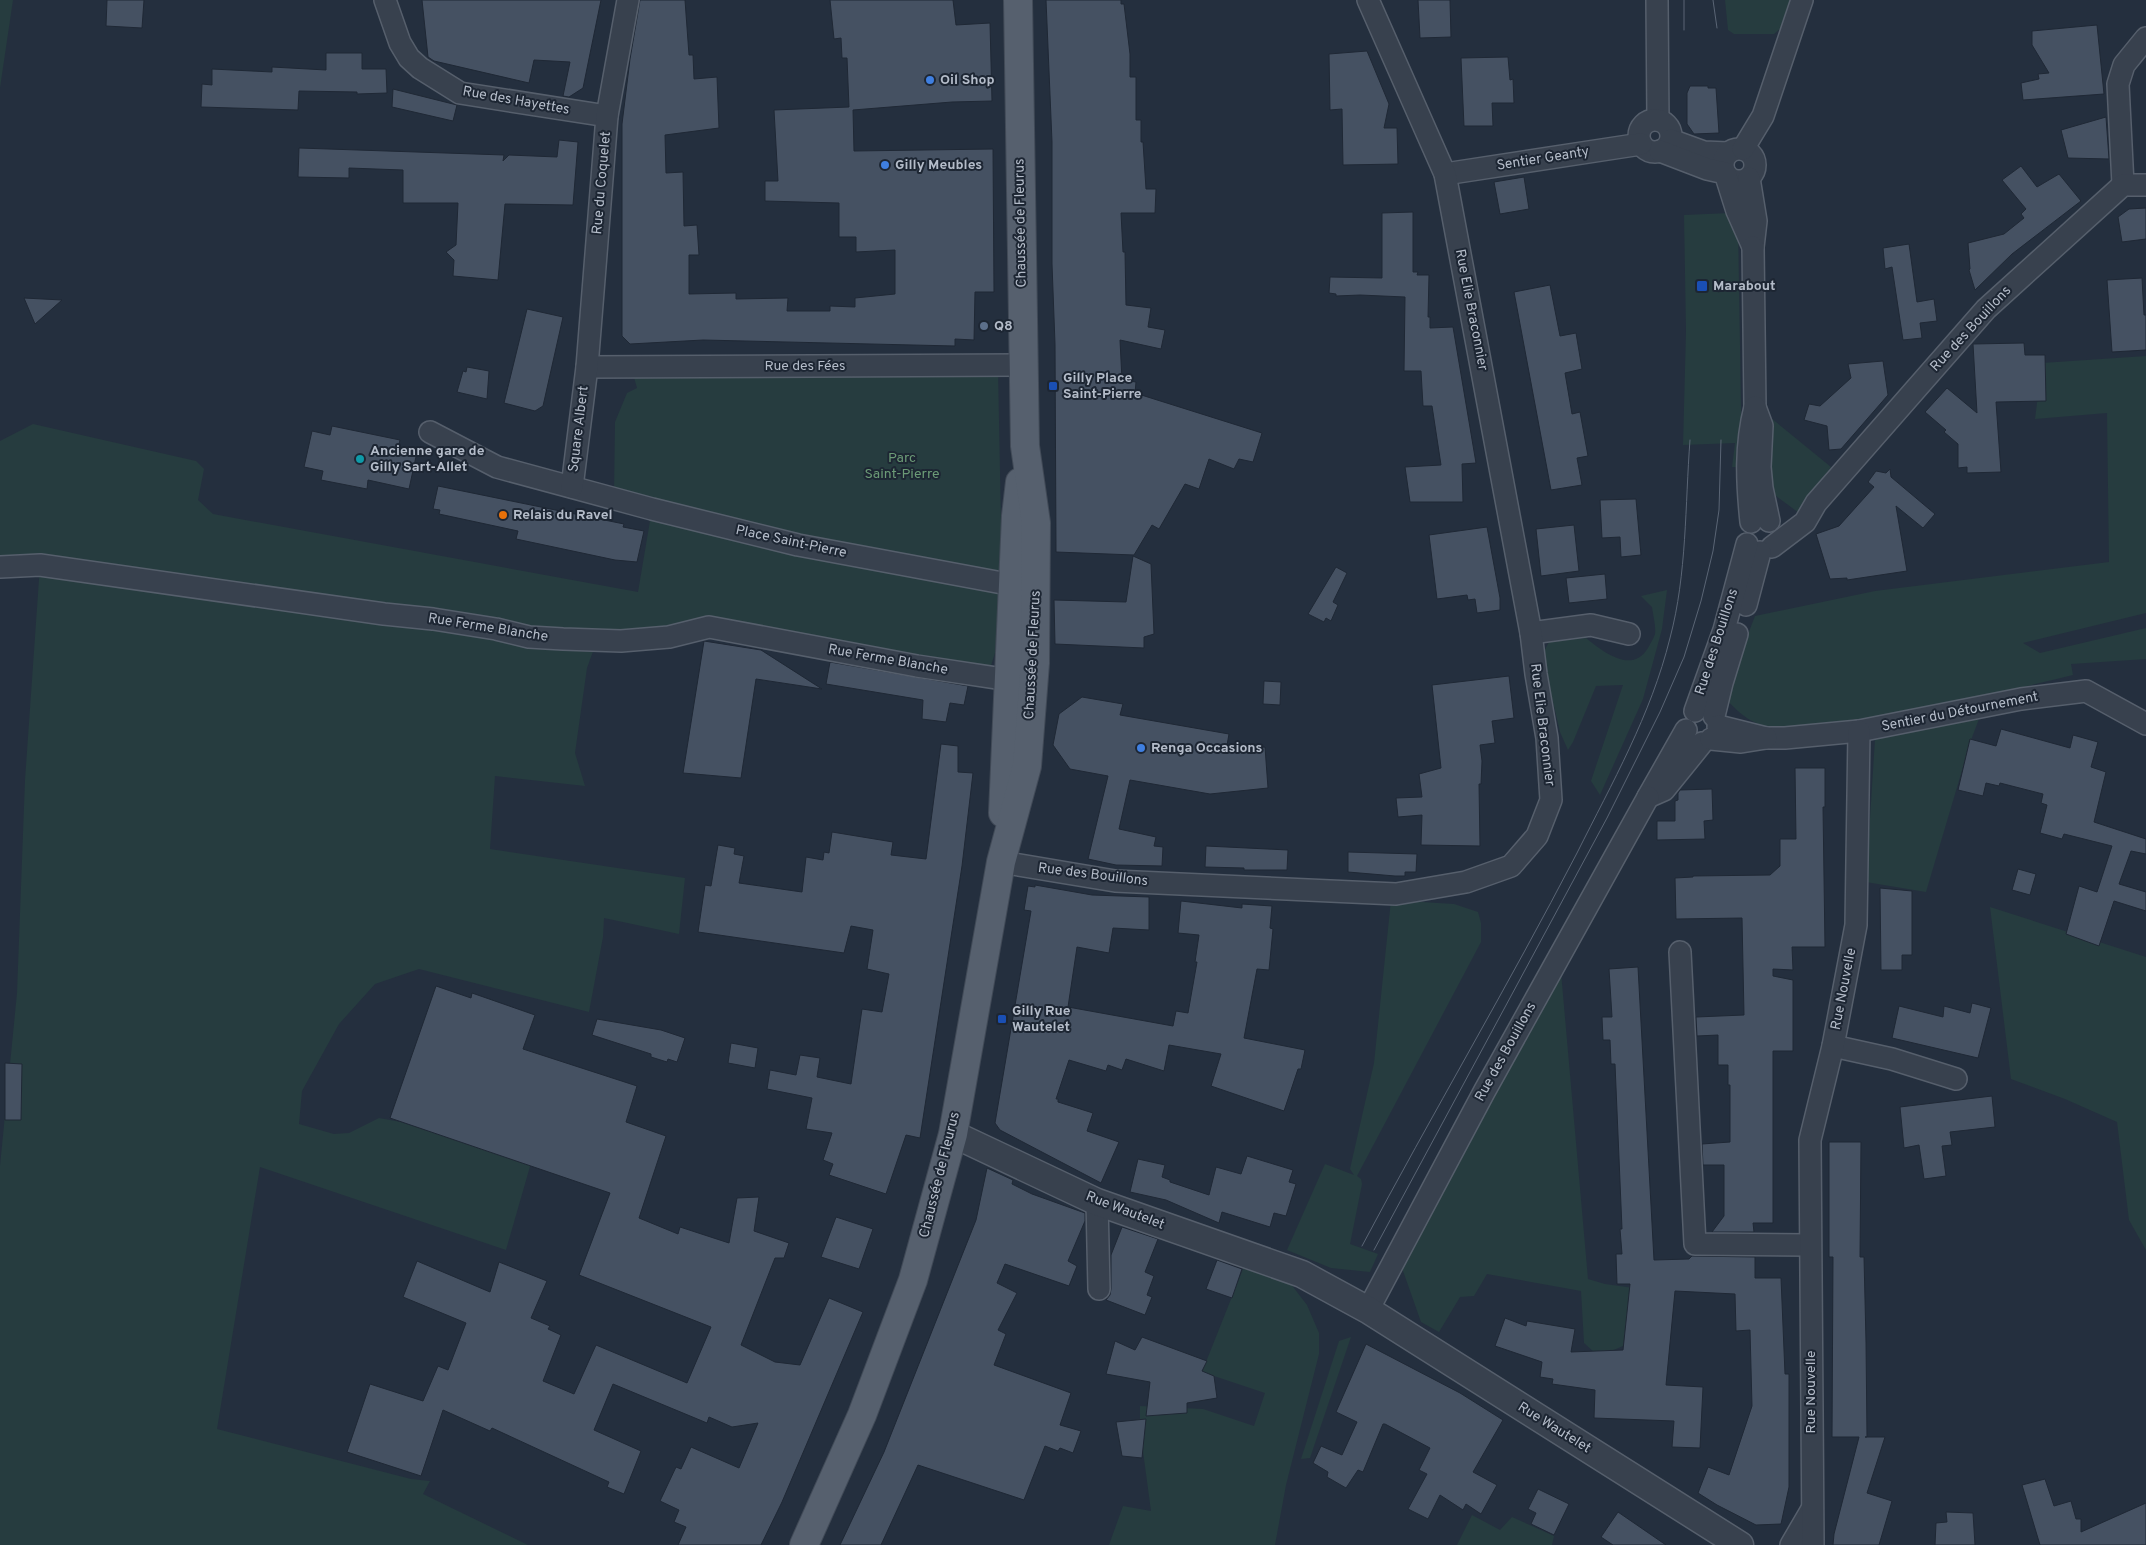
<svg xmlns="http://www.w3.org/2000/svg" width="2146" height="1545" viewBox="0 0 2146 1545" font-family="Overpass,sans-serif">
	<rect width="100%" height="100%" fill="#242f3e"/>
	<!-- green -->
	<g fill="#263c3f">
		<polygon points="0,0 13,0 0,88"/>
		<polygon points="1725,0 1790,0 1780,29 1774,34 1734,34 1728,30"/>
		<polygon points="1730,213 1738,223 1742,467 1732,467 1735,443 1683,445 1686,331 1684,215"/>
		<path d="M2146 356V613L2023 643 2040 653 2146 628V659L2071 664 2073 675C1990 695 1906 716 1820 723 1805 725 1786 729 1771 727 1750 724 1738 712 1724 697L1755 616 1875 591 2109 562 2107 413 2035 419 2042 363Z"/>
		<polygon points="631,367 998,369 1002,573 979,579 1000,596 995,653 987,678 733,626 595,646 587,668 575,753 585,786 495,776 490,849 685,878 679,934 604,918 603,937 589,1012 419,969 375,984 339,1024 302,1091 299,1124 334,1134 349,1133 379,1118 401,1122 531,1163 506,1250 260,1167 217,1429 411,1479 430,1481 423,1494 528,1545 0,1545 0,1166 17,993 25,780 40,565 0,559 0,441 33,424 196,461 204,469 198,500 213,514 638,592 652,509 614,494 615,422 627,393 637,388"/>
		<polygon points="1771,418 1831,467 1799,513 1772,493 1763,476"/>
		<path d="M1667 590 1662 629 1643 699 1600 795 1591 781 1623 685 1596 686 1573 742 1568 750 1560 732 1542 655 1549 642 1586 638C1602 651 1632 675 1648 648 1650 644 1654 638 1655 634 1656 626 1653 615 1652 607L1641 596Z"/>
		<polygon points="1979,719 1971,740 1926,892 1866,882 1875,739"/>
		<polygon points="1391,900 1454,904 1478,912 1481,923 1481,942 1357,1176 1361,1179 1362,1184 1350,1244 1378,1254 1370,1272 1331,1268 1287,1250 1325,1164 1354,1175 1350,1169 1374,1063"/>
		<polygon points="1990,907 2146,957 2146,1250 2129,1220 2117,1122 2065,1099 2011,1079"/>
		<polygon points="1561,972 1588,1279 1605,1284 1634,1288 1623,1346 1609,1352 1595,1353 1584,1343 1581,1291 1487,1274 1474,1296 1460,1297 1439,1332 1421,1322 1402,1268 1416,1236"/>
		<polygon points="1243,1269 1287,1279 1307,1305 1319,1333 1319,1354 1286,1485 1275,1545 1109,1545 1123,1506 1151,1511 1140,1429 1140,1406 1203,1409 1254,1426 1265,1393 1202,1372"/>
		<polygon points="1351,1337 1310,1458 1301,1459 1339,1341"/>
		<polygon points="1472,1515 1500,1530 1512,1517 1554,1536 1552,1545 1457,1545"/>
	</g>
	<!-- building -->
	<g fill="#455162" stroke="#1f2835">
		<polygon points="107,0 144,0 142,28 106,26"/>
		<polygon points="422,0 601,0 583,88 569,97 563,96 570,62 534,60 529,83 434,61 428,57"/>
		<polygon points="640,0 685,0 689,55 693,55 694,79 717,77 719,128 665,135 666,173 683,172 684,226 697,225 699,255 689,255 689,294 736,293 736,299 788,298 787,311 830,311 830,306 855,307 855,298 895,294 895,250 856,252 856,237 839,237 839,203 765,201 765,181 778,181 774,110 849,107 847,58 842,58 841,38 834,39 830,0 953,0 956,25 990,23 992,101 952,102 853,110 854,151 993,149 994,292 975,292 974,340 955,339 955,346 703,340 630,344 622,336 622,124 630,59"/>
		<polygon points="1046,0 1121,0 1121,4 1124,4 1130,54 1130,77 1136,77 1136,120 1141,120 1141,142 1143,142 1146,189 1156,189 1155,213 1121,213 1123,252 1125,252 1126,305 1151,308 1148,327 1165,330 1161,349 1120,340 1122,380 1136,382 1135,393 1262,433 1253,462 1239,459 1234,469 1209,459 1199,489 1185,484 1159,529 1152,525 1134,555 1056,552 1055,344 1052,264 1052,142"/>
		<polygon points="1418,0 1450,0 1451,37 1420,38"/>
		<polygon points="2097,25 2104,94 2023,100 2021,83 2039,79 2038,74 2049,73 2032,45 2032,31"/>
		<polygon points="1367,51 1389,104 1384,128 1397,128 1398,164 1343,165 1342,109 1330,110 1329,54"/>
		<polygon points="326,53 362,53 362,69 386,69 387,93 357,94 357,92 299,91 298,110 201,107 202,84 212,85 212,69 272,72 272,67 326,70"/>
		<polygon points="1508,57 1510,80 1513,79 1514,103 1492,103 1493,126 1464,126 1461,58"/>
		<polygon points="1690,86 1708,86 1708,88 1716,88 1719,133 1694,134 1687,124 1687,93"/>
		<polygon points="393,89 457,105 453,121 392,107"/>
		<polygon points="2106,117 2109,159 2068,158 2061,130"/>
		<polygon points="559,140 578,142 573,205 505,204 498,280 453,276 454,260 446,252 456,245 458,203 403,203 403,170 349,168 349,178 298,177 299,148 504,155 503,161 509,155 557,157"/>
		<polygon points="2021,166 2037,187 2059,174 2081,201 2012,254 1975,290 1969,270 1970,269 1968,243 2004,234 2024,218 2021,214 2026,209 2002,180"/>
		<polygon points="1524,177 1529,209 1500,214 1494,182"/>
		<polygon points="2146,208 2146,239 2122,242 2118,217 2129,209"/>
		<polygon points="1413,212 1413,272 1418,272 1417,275 1429,275 1428,317 1430,317 1430,328 1453,327 1476,463 1462,464 1463,502 1410,502 1405,467 1441,465 1432,406 1423,406 1421,371 1404,371 1405,297 1360,295 1336,296 1336,294 1329,293 1330,277 1382,278 1382,213"/>
		<polygon points="1909,244 1917,302 1934,299 1937,321 1920,323 1922,338 1903,340 1892,267 1885,269 1883,248"/>
		<polygon points="2142,278 2144,315 2146,315 2146,350 2112,352 2107,280"/>
		<polygon points="1550,285 1560,336 1576,333 1582,369 1565,373 1572,414 1580,412 1588,456 1577,458 1582,485 1551,490 1514,292"/>
		<polygon points="24,298 62,300 35,324"/>
		<polygon points="527,309 563,317 543,406 535,411 504,403"/>
		<polygon points="2024,343 2025,355 2045,355 2046,401 1996,402 2001,472 1967,473 1967,467 1958,468 1958,444 1944,432 1946,430 1925,412 1947,388 1977,413 1973,344"/>
		<polygon points="1883,361 1888,395 1841,449 1829,450 1827,426 1804,420 1809,404 1820,406 1851,378 1848,364"/>
		<polygon points="467,367 489,371 487,399 457,392 463,371 466,372"/>
		<polygon points="332,426 400,440 398,448 417,452 409,489 368,480 367,489 321,480 323,471 304,467 312,431 330,435"/>
		<polygon points="1890,469 1891,477 1935,514 1923,528 1896,506 1907,571 1847,580 1847,578 1830,579 1816,534 1839,526 1874,487 1868,482 1876,471 1886,473"/>
		<polygon points="438,486 624,524 623,527 644,531 637,562 615,560 516,539 518,531 439,514 440,510 433,509"/>
		<polygon points="1636,499 1641,555 1621,557 1620,537 1602,538 1600,500"/>
		<polygon points="1574,525 1579,571 1541,576 1536,529"/>
		<polygon points="1487,527 1500,598 1500,610 1477,613 1475,599 1468,600 1467,595 1437,599 1429,535"/>
		<polygon points="1133,556 1151,564 1154,634 1144,637 1144,648 1055,644 1054,600 1126,602"/>
		<polygon points="1336,567 1347,573 1333,602 1338,605 1331,621 1326,618 1324,622 1308,614"/>
		<polygon points="1605,574 1607,599 1569,603 1566,578"/>
		<polygon points="704,641 761,650 822,689 756,679 741,778 683,773"/>
		<polygon points="830,662 968,686 964,705 950,703 946,722 922,719 923,700 826,684"/>
		<polygon points="1509,676 1514,718 1492,721 1495,743 1480,745 1482,761 1481,784 1479,784 1480,846 1421,845 1422,815 1398,817 1396,798 1422,797 1419,774 1441,768 1432,685"/>
		<polygon points="1264,681 1281,682 1280,705 1263,704"/>
		<polygon points="1082,697 1123,704 1120,715 1229,734 1226,751 1265,747 1268,788 1210,794 1130,780 1119,829 1156,837 1154,846 1163,847 1162,866 1116,865 1088,859 1108,776 1070,769 1053,745 1059,714"/>
		<polygon points="2001,729 2070,748 2073,735 2098,742 2091,767 2106,772 2094,822 2146,839 2146,854 2131,851 2119,884 2146,892 2146,911 2114,901 2099,946 2066,934 2079,886 2097,892 2112,846 2064,834 2062,839 2040,833 2047,805 2041,803 2043,794 2000,783 1999,786 1986,783 1983,796 1958,790 1970,739 1996,746"/>
		<polygon points="941,744 958,746 958,772 973,773 962,866 920,1138 906,1135 886,1194 829,1175 833,1164 823,1160 832,1133 806,1129 812,1098 767,1089 770,1070 796,1075 800,1055 820,1058 817,1077 851,1084 862,1009 882,1012 889,974 867,969 873,930 851,926 844,953 698,932 705,885 711,886 718,845 735,848 734,854 744,856 739,883 802,892 806,857 823,860 824,852 829,853 832,832 893,842 891,855 926,859"/>
		<polygon points="1795,768 1825,768 1825,807 1823,807 1825,947 1792,947 1793,970 1773,969 1773,976 1793,980 1793,1051 1773,1051 1773,1223 1753,1223 1754,1232 1712,1232 1724,1216 1724,1165 1703,1165 1702,1144 1730,1142 1730,1085 1728,1085 1728,1065 1718,1065 1718,1035 1697,1036 1696,1017 1744,1015 1742,918 1676,919 1675,878 1693,877 1693,876 1770,875 1780,866 1780,839 1796,839"/>
		<polygon points="1712,789 1713,820 1704,821 1705,839 1657,840 1657,821 1675,821 1675,801 1678,800 1678,793 1680,790"/>
		<polygon points="1206,846 1288,850 1287,870 1244,870 1244,868 1205,867"/>
		<polygon points="1348,852 1417,854 1416,872 1405,872 1405,876 1395,876 1348,872"/>
		<polygon points="2018,869 2036,874 2030,895 2012,890"/>
		<polygon points="1035,885 1092,895 1149,897 1149,930 1113,928 1109,953 1077,947 1068,1007 1173,1026 1176,1011 1188,1013 1197,962 1195,962 1199,935 1178,933 1181,901 1242,908 1242,904 1272,906 1270,928 1273,929 1269,970 1257,969 1244,1038 1305,1050 1301,1069 1298,1069 1284,1111 1211,1086 1221,1054 1169,1045 1164,1071 1126,1059 1122,1070 1108,1065 1106,1071 1069,1060 1056,1099 1058,1099 1058,1102 1093,1113 1087,1131 1119,1142 1101,1183 1000,1130 995,1123 1031,911 1024,910 1028,886 1035,887"/>
		<polygon points="1880,888 1912,891 1912,955 1902,955 1902,970 1881,970"/>
		<polygon points="1638,967 1654,1260 1689,1259 1692,1256 1755,1257 1755,1278 1781,1278 1785,1374 1789,1374 1789,1487 1781,1524 1756,1525 1717,1505 1698,1493 1708,1467 1729,1475 1752,1406 1750,1330 1736,1331 1735,1294 1675,1291 1666,1385 1703,1387 1700,1448 1672,1447 1674,1421 1594,1418 1595,1390 1552,1384 1553,1379 1540,1377 1542,1362 1495,1346 1505,1318 1526,1326 1527,1321 1575,1329 1571,1352 1623,1350 1630,1284 1617,1284 1616,1254 1622,1254 1620,1229 1622,1229 1615,1064 1611,1064 1610,1040 1603,1040 1602,1017 1612,1017 1609,969"/>
		<polygon points="436,986 471,998 472,993 535,1015 523,1049 637,1086 626,1122 666,1136 639,1218 678,1234 680,1227 729,1243 737,1198 759,1197 754,1231 789,1243 784,1258 775,1258 741,1345 775,1362 800,1365 829,1298 863,1312 782,1502 761,1545 678,1545 686,1527 674,1522 679,1510 660,1501 676,1467 681,1469 691,1447 739,1468 758,1423 732,1427 709,1417 707,1423 613,1384 594,1430 641,1451 624,1494 607,1487 609,1482 492,1428 490,1431 443,1410 421,1476 347,1452 370,1384 423,1401 438,1366 448,1370 466,1323 403,1297 417,1261 490,1292 499,1262 547,1281 531,1318 550,1326 548,1329 561,1335 543,1381 574,1394 596,1345 687,1383 711,1327 579,1275 610,1193 390,1118"/>
		<polygon points="1972,1003 1991,1008 1978,1058 1892,1038 1899,1006 1943,1017 1944,1006 1970,1013"/>
		<polygon points="597,1019 661,1030 685,1038 677,1062 668,1059 667,1062 651,1057 651,1054 592,1035"/>
		<polygon points="731,1043 758,1048 755,1068 728,1063"/>
		<polygon points="5,1063 22,1064 21,1120 5,1120"/>
		<polygon points="1992,1096 1995,1127 1950,1132 1952,1145 1942,1146 1946,1176 1924,1179 1919,1145 1904,1148 1900,1107"/>
		<polygon points="1829,1142 1861,1142 1860,1257 1864,1257 1866,1342 1867,1437 1865,1437 1885,1437 1867,1493 1892,1501 1879,1545 1833,1545 1834,1534 1859,1437 1832,1437 1833,1257 1829,1257"/>
		<polygon points="1247,1156 1293,1170 1289,1182 1296,1184 1286,1216 1274,1213 1270,1227 1222,1212 1219,1223 1166,1200 1130,1192 1138,1159 1165,1165 1162,1177 1170,1180 1170,1182 1209,1195 1216,1167 1241,1174"/>
		<polygon points="987,1168 1013,1180 1012,1184 1032,1194 1085,1213 1085,1221 1068,1261 1077,1266 1069,1286 1005,1264 997,1283 1017,1293 998,1330 1006,1334 994,1365 1071,1393 1060,1425 1081,1431 1073,1453 1060,1448 1058,1451 1045,1446 1024,1500 918,1465 881,1545 840,1545 884,1452 976,1220"/>
		<polygon points="836,1217 873,1229 859,1269 821,1257"/>
		<polygon points="1122,1227 1158,1239 1145,1272 1154,1276 1147,1295 1152,1297 1145,1315 1106,1300 1110,1295 1111,1289 1111,1255"/>
		<polygon points="1217,1260 1242,1269 1232,1298 1206,1289"/>
		<polygon points="1142,1337 1207,1361 1202,1371 1214,1376 1217,1398 1187,1403 1187,1413 1146,1416 1150,1382 1106,1374 1115,1341 1135,1350"/>
		<polygon points="1366,1344 1460,1393 1503,1420 1473,1472 1497,1485 1481,1514 1466,1504 1463,1510 1440,1495 1428,1519 1408,1509 1427,1474 1419,1470 1430,1448 1385,1424 1383,1424 1363,1472 1358,1470 1346,1488 1327,1477 1328,1472 1313,1463 1321,1446 1342,1455 1357,1422 1336,1412"/>
		<polygon points="1146,1419 1142,1458 1122,1456 1116,1422"/>
		<polygon points="2045,1479 2054,1506 2071,1501 2076,1519 2081,1519 2081,1532 2146,1503 2146,1545 2040,1545 2022,1485"/>
		<polygon points="1538,1489 1569,1504 1554,1535 1531,1524 1536,1513 1528,1509"/>
		<polygon points="1618,1512 1666,1545 1613,1545 1601,1537"/>
		<polygon points="1946,1512 1973,1513 1975,1545 1935,1545 1936,1523 1947,1522"/>
	</g>
	<g fill="none" stroke-linecap="round" stroke-linejoin="round">
		<!-- minor casing -->
		<g stroke="#565f6c" stroke-width="24">
			<g id="minor">
				<polyline points="385,0 400,43 409,58 420,68 460,93 607,116"/>
				<polyline points="1657,0 1658,120"/>
				<circle cx="1655" cy="136" r="16"/>
				<polyline points="1671,140 1704,152 1728,153"/>
				<circle cx="1739" cy="165" r="16"/>
				<polyline points="1743,149 1763,116 1802,0"/>
				<polyline points="1660,151 1707,169 1725,173 1737,211 1753,247 1756,221 1749,178"/>
				<polyline points="1445,174 1641,144"/>
				<polyline points="2123,185 2118,84 2124,65 2146,38"/>
				<polyline points="1753,247 1755,407"/>
				<polyline points="587,367 1022,365"/>
				<polyline points="430,432 497,467 652,509 798,545 1013,585"/>
				<polyline points="572,487 587,367 607,116 628,0"/>
				<path d="M1751 522C1747 483 1745 446 1755 407L1762 426 1760 467 1762 488 1769 521"/>
				<polyline points="1772,547 1805,522 1816,503 1986,309 2123,185 2146,185"/>
				<polyline points="0,567 40,565 384,614 433,619 496,629 529,637 563,639 621,641 669,637 709,627 917,666 1023,682"/>
				<polyline points="1746,605 1760,552"/>
				<polyline points="1531,633 1591,625 1629,634"/>
				<polyline points="1695,711 1724,630 1747,544"/>
				<polyline points="1714,716 1722,683 1737,634"/>
				<polyline points="1686,730 1648,797 1664,790 1702,743"/>
				<polyline points="1766,738 1785,738 1859,731 2021,699 2086,691 2146,724"/>
				<polyline points="1711,739 1741,742 1766,738 1718,726"/>
				<polyline points="1001,862 1115,881 1396,894 1466,882 1511,866 1537,836 1551,800 1547,738 1536,674 1531,633 1445,174 1368,0"/>
				<polyline points="1680,952 1695,1244 1810,1245"/>
				<polyline points="1833,1046 1892,1059 1956,1079"/>
				<polyline points="1097,1202 1099,1289"/>
				<polyline points="1368,1310 1484,1092 1648,797"/>
				<polyline points="1791,1545 1812,1509"/>
				<polyline points="1813,1545 1810,1140 1833,1046 1856,925 1859,731"/>
			</g>
		</g>
		<!-- tertiary casing -->
		<g stroke="#565f6c" stroke-width="29">
			<polyline id="tertiary" points="953,1134 1097,1202 1302,1274 1368,1310 1740,1545"/>
		</g>
		<!-- primary casing -->
		<g stroke="#414a57" stroke-width="30">
			<g id="primary">
				<polyline points="1003,813 1016,516 1020,482"/>
				<polyline points="804,1545 862,1415 913,1280 953,1134 1001,862 1027,766 1035,663 1036,523 1025,446 1018,0"/>
			</g>
		</g>
		<!-- minor -->
		<use href="#minor" stroke="#38414e" stroke-width="21"/>
		<!-- tertiary -->
		<use href="#tertiary" stroke="#38414e" stroke-width="26"/>
		<!-- primary -->
		<use href="#primary" stroke="#56606e" stroke-width="28"/>
		<!-- tram -->
		<g stroke="#5a6575" stroke-width="1">
			<polyline points="1684,0 1684,30"/>
			<polyline points="1713,0 1717,28"/>
			<path d="M1362 1246C1432 1114 1508 986 1577 853 1612 783 1651 715 1670 638 1687 574 1685 505 1690 440"/>
			<polyline points="1374,1250 1607,818 1660,712 1684,657 1701,601 1713,551 1719,510 1721,440"/>
		</g>
	</g>
	<!-- markers -->
	<g fill="#3f7fe0" stroke="#1d2633" stroke-width="2">
		<circle cx="930" cy="80" r="5"/>
		<circle cx="885" cy="165" r="5"/>
		<circle cx="1141" cy="748" r="5"/>
	</g>
	<g fill="#1a4fb4" stroke="#1d2633" stroke-width="2">
		<rect x="1696" y="280" width="12" height="12" rx="2.5"/>
		<rect x="1048" y="381" width="10" height="10" rx="2.5"/>
		<rect x="997" y="1014" width="10" height="10" rx="2.5"/>
	</g>
	<circle fill="#5c6f8a" stroke="#1d2633" stroke-width="2" cx="984" cy="326" r="5"/>
	<circle fill="#0f9aa8" stroke="#1d2633" stroke-width="2" cx="360" cy="459" r="5"/>
	<circle fill="#e8710a" stroke="#1d2633" stroke-width="2" cx="503" cy="515" r="5"/>
	<g text-anchor="middle" dominant-baseline="central" stroke-width="4" stroke-linejoin="round" paint-order="stroke">
		<!-- poi labels -->
		<g font-size="14" font-weight="bold" fill="#b4bcc9" stroke="#1d2633" text-anchor="start">
			<text x="940" y="80">Oil Shop</text>
			<text x="895" y="165">Gilly Meubles</text>
			<text x="1713" y="286">Marabout</text>
			<text x="994" y="326">Q8</text>
			<text x="1063" y="378">Gilly Place<tspan x="1063" dy="16">Saint-Pierre</tspan></text>
			<text x="370" y="451">Ancienne gare de<tspan x="370" dy="16">Gilly Sart-Allet</tspan></text>
			<text x="513" y="515">Relais du Ravel</text>
			<text x="1151" y="748">Renga Occasions</text>
			<text x="1012" y="1011">Gilly Rue<tspan x="1012" dy="16">Wautelet</tspan></text>
		</g>
		<!-- street labels -->
		<g font-size="14" fill="#b4bcc9" stroke="#1d2633">
			<text transform="translate(516 101) rotate(10)">Rue des Hayettes</text>
			<text transform="translate(1543 159) rotate(-9)">Sentier Geanty</text>
			<text transform="translate(602 183) rotate(-85)">Rue du Coquelet</text>
			<text transform="translate(1021 223) rotate(-91)">Chaussée de Fleurus</text>
			<text transform="translate(1471 310) rotate(79)">Rue Elie Braconnier</text>
			<text transform="translate(1971 329) rotate(-47)">Rue des Bouillons</text>
			<text x="805" y="366">Rue des Fées</text>
			<text transform="translate(579 429) rotate(-83)">Square Albert</text>
			<text transform="translate(791 542) rotate(12)">Place Saint-Pierre</text>
			<text transform="translate(488 628) rotate(9)">Rue Ferme Blanche</text>
			<text transform="translate(1717 642) rotate(-72)">Rue des Bouillons</text>
			<text transform="translate(1033 655) rotate(-87)">Chaussée de Fleurus</text>
			<text transform="translate(888 660) rotate(10)">Rue Ferme Blanche</text>
			<text transform="translate(1960 712) rotate(-11)">Sentier du Détournement</text>
			<text transform="translate(1542 725) rotate(83)">Rue Elie Braconnier</text>
			<text transform="translate(1093 875) rotate(7)">Rue des Bouillons</text>
			<text transform="translate(1844 989) rotate(-79)">Rue Nouvelle</text>
			<text transform="translate(1506 1052) rotate(-61)">Rue des Bouillons</text>
			<text transform="translate(940 1175) rotate(-76)">Chaussée de Fleurus</text>
			<text transform="translate(1125 1211) rotate(21)">Rue Wautelet</text>
			<text transform="translate(1811 1392) rotate(-90)">Rue Nouvelle</text>
			<text transform="translate(1554 1428) rotate(32)">Rue Wautelet</text>
		</g>
		<!-- park labels -->
		<g font-size="14" fill="#6b9a76" stroke="#1d2633">
			<text x="902" y="458">Parc<tspan x="902" dy="16">Saint-Pierre</tspan></text>
		</g>
	</g>
</svg>
